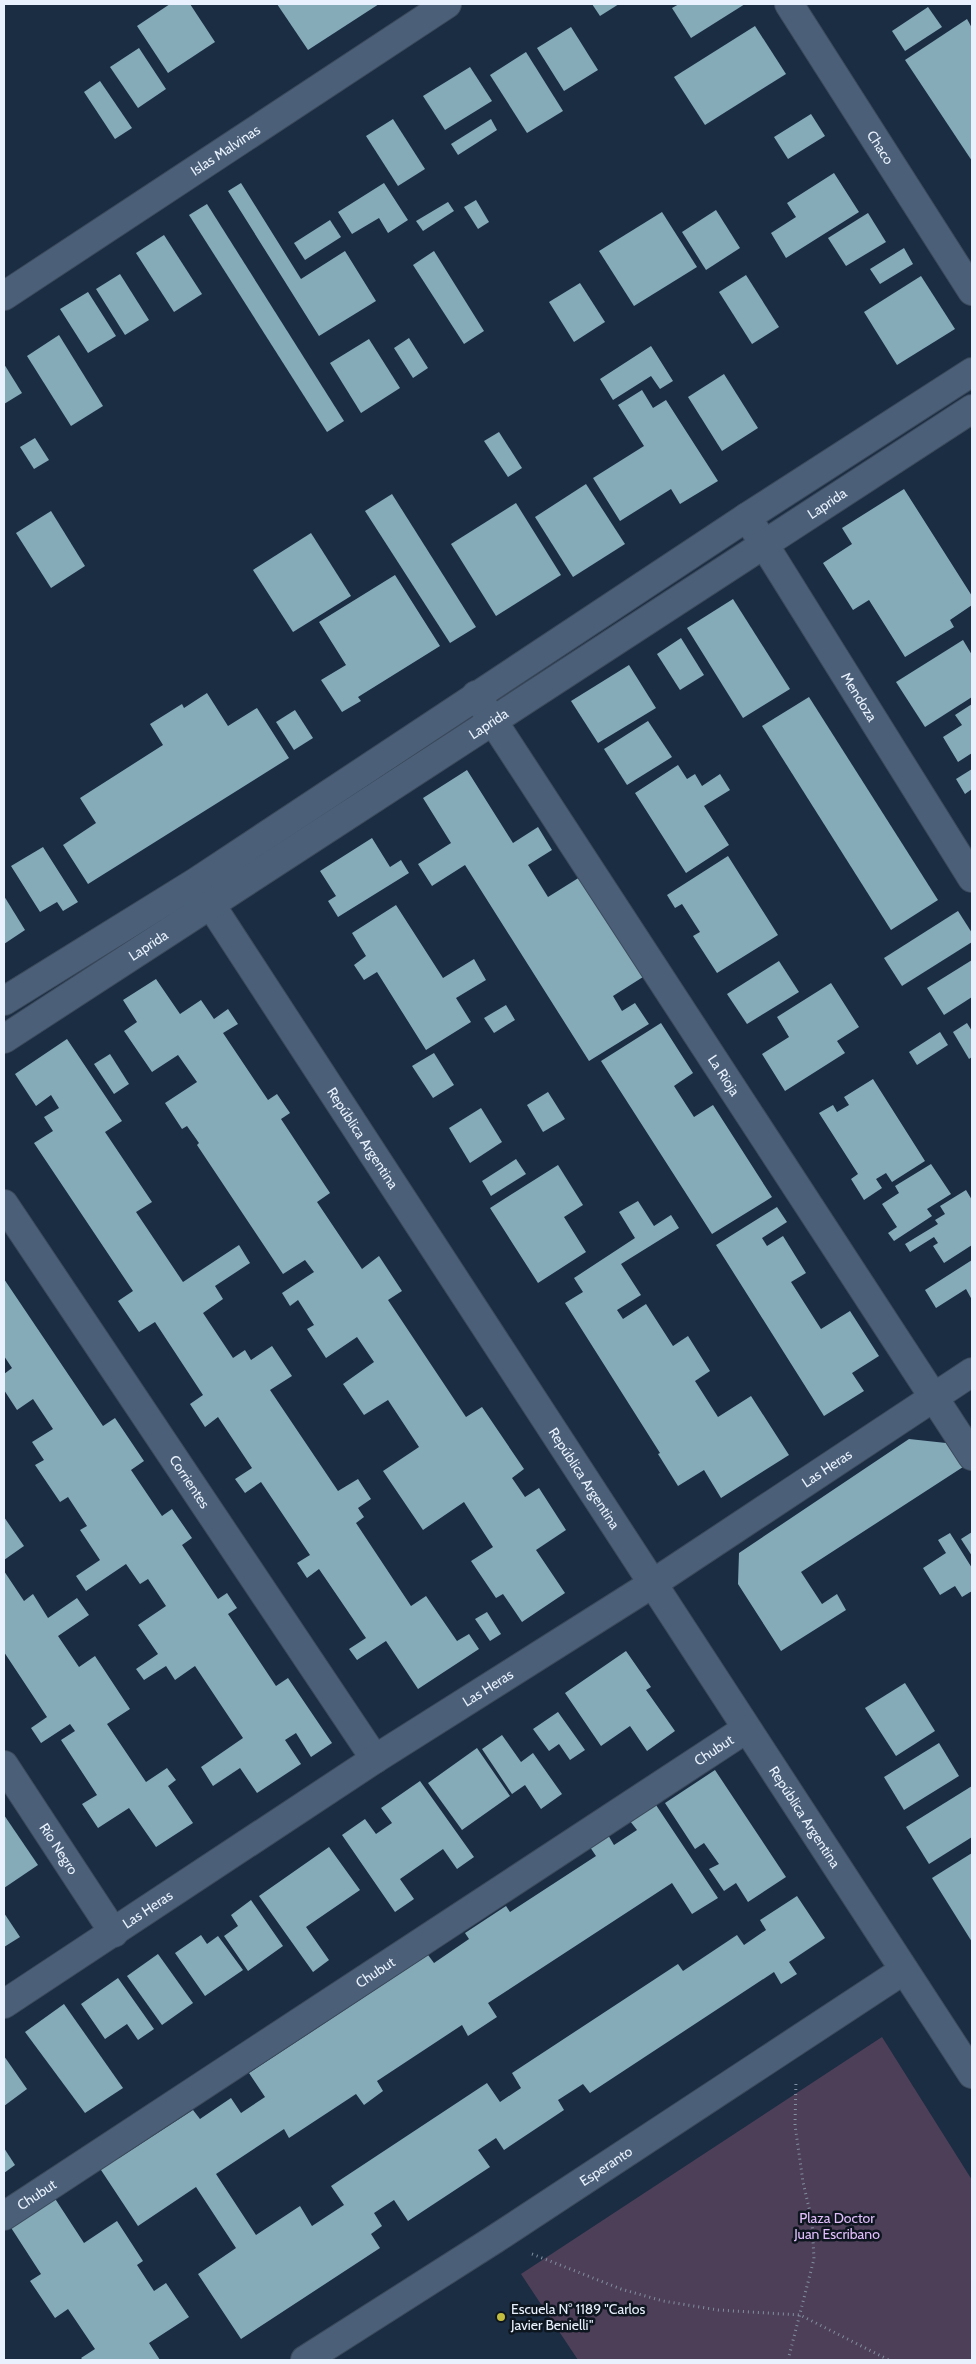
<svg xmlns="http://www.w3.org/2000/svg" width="976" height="2364" viewBox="0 0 976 2364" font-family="Cabin,sans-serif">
	<rect width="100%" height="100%" fill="#1b2d43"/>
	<!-- green -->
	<polygon fill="#4e3f59" points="882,2037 972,2180 972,2360 578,2360 521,2274"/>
	<!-- building -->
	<g fill="#85abb9">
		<polygon points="170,4 190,4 215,42 168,73 137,26"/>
		<polygon points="277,4 379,4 308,50"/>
		<polygon points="592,4 619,4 600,16"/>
		<polygon points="679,4 745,4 691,38 672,8"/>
		<polygon points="928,7 942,27 905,51 892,31"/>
		<polygon points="967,19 972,28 972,161 905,60"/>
		<polygon points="755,26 786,74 705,125 674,77"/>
		<polygon points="571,27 598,70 564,91 537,48"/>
		<polygon points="139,48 166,89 138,108 110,67"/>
		<polygon points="526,52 563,111 527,133 490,75"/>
		<polygon points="470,67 492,101 445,130 423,96"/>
		<polygon points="100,81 132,128 115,139 84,92"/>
		<polygon points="811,114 825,136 788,159 774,137"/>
		<polygon points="393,119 425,169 398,186 366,136"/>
		<polygon points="491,119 497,130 458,155 451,144"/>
		<polygon points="834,173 859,212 786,258 771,233 796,217 787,203"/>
		<polygon points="241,183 301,279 345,251 376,301 319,336 228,191"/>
		<polygon points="384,183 408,220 388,233 379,218 352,234 338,212"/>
		<polygon points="476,200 489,222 478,229 464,207"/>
		<polygon points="448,202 454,211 423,231 416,221"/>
		<polygon points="207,204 344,421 327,432 189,215"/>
		<polygon points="716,210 740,248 706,270 682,232"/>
		<polygon points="662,212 697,267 634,306 599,251"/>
		<polygon points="868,213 886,242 846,266 828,238"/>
		<polygon points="330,220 341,237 305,260 294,243"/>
		<polygon points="164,235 202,294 174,312 136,253"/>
		<polygon points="904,248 913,264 880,284 870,269"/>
		<polygon points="434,251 484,331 464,344 413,265"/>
		<polygon points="120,274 149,320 125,335 96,289"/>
		<polygon points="746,275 779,327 752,344 719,292"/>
		<polygon points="921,276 955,329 897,365 864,312"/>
		<polygon points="580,283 605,322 574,342 549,302"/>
		<polygon points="88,292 116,336 88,353 60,309"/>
		<polygon points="59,335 103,406 71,426 27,356"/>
		<polygon points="409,338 428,368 413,378 394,348"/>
		<polygon points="369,339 400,388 361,413 330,363"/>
		<polygon points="651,346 673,381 660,389 651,376 613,400 600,379"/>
		<polygon points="4,364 22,393 4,404"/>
		<polygon points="724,374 758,428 722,451 688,397"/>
		<polygon points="642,390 653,408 666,400 718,481 680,504 671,489 620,521 593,478 644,446 618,405"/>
		<polygon points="499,432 522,468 508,477 484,441"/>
		<polygon points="35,438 49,460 34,469 20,447"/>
		<polygon points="586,484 625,544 573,577 535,517"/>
		<polygon points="904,489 972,596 972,605 950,620 954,627 905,657 869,600 853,610 823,563 852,544 842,528"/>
		<polygon points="392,494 476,627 450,643 365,511"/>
		<polygon points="516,503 561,575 496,616 451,544"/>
		<polygon points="51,511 85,566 51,588 16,533"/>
		<polygon points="311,533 351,596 293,632 253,570"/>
		<polygon points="395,575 440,646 358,697 361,701 342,712 321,680 346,665 319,622"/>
		<polygon points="733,599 790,689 743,718 687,628"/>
		<polygon points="681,638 704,675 680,690 657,654"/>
		<polygon points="963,640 972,655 972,697 925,727 896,682"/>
		<polygon points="629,665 656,708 598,743 571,701"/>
		<polygon points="207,693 228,726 257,708 289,758 88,884 63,845 96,823 80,798 163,745 150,724 182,704 184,708"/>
		<polygon points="809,697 938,900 891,930 762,726"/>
		<polygon points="972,704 972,753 958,762 943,737 962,725 955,715"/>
		<polygon points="295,710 313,738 294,750 276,722"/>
		<polygon points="648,721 672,757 627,785 604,749"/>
		<polygon points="678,765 687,779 695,774 702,786 720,774 730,790 704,806 729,845 686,873 635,793"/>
		<polygon points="972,769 972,789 965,794 956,779"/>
		<polygon points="467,770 513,843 538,827 552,850 528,865 548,897 580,877 643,977 613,996 622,1011 635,1003 649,1024 589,1061 465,865 432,886 418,864 451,843 423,798"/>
		<polygon points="372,838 390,867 401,860 409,873 338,917 328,901 336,896 320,871"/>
		<polygon points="43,847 78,902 63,911 57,902 40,912 11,866"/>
		<polygon points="728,856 778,935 717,973 693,936 700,932 682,904 675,908 667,895"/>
		<polygon points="4,896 25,930 4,944"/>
		<polygon points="396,905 443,978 474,959 486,980 456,998 471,1022 426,1050 377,972 364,980 354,965 366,956 352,933"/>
		<polygon points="958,911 972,933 972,942 902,986 884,958"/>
		<polygon points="972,960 972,997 944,1015 927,988"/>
		<polygon points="779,961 799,992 747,1024 727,994"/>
		<polygon points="156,979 180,1014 201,1000 214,1019 228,1009 238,1024 223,1033 268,1100 277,1094 290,1113 281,1119 330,1193 317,1202 362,1269 379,1256 402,1291 388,1300 466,1417 482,1407 524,1469 512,1478 525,1497 539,1488 566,1530 536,1550 565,1593 522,1622 503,1594 496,1598 471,1561 493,1547 464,1502 423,1530 383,1471 419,1447 388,1400 364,1415 343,1384 374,1362 357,1337 326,1358 307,1329 314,1325 298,1300 290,1306 282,1293 314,1272 305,1260 283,1274 197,1145 199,1143 187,1126 182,1129 165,1103 197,1082 178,1055 152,1072 124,1031 137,1022 123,1000"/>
		<polygon points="831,983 859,1027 837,1041 845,1053 785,1091 762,1054 789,1037 777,1017"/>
		<polygon points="506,1005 515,1020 494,1033 484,1018"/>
		<polygon points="661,1023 693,1073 674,1086 694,1117 713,1105 772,1197 712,1234 601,1061"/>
		<polygon points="967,1023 972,1031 972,1057 969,1059 953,1032"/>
		<polygon points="940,1032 948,1045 917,1065 909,1052"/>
		<polygon points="67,1039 122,1121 105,1132 152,1202 136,1212 183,1282 239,1245 250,1263 215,1286 223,1299 203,1313 233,1358 245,1350 251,1360 272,1346 292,1376 270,1390 338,1491 358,1479 371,1499 358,1508 364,1517 356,1523 411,1606 426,1596 457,1641 469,1634 479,1649 418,1689 386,1641 357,1660 349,1649 366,1638 319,1569 307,1578 297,1563 310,1555 261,1482 245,1493 235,1479 252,1468 218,1417 205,1427 190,1404 203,1395 155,1322 139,1332 118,1301 133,1291 34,1143 53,1131 44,1117 59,1108 51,1095 36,1106 15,1074"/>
		<polygon points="434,1053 454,1085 433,1098 412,1066"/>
		<polygon points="110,1054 129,1084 114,1094 94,1064"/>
		<polygon points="873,1079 925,1161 892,1182 886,1173 876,1179 882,1188 864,1200 851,1179 858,1174 819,1113 833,1105 837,1112 849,1105 844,1097"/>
		<polygon points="548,1092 565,1119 543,1132 527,1105"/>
		<polygon points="481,1108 502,1142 470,1163 449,1128"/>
		<polygon points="516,1159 526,1174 491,1196 482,1181"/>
		<polygon points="931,1164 951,1194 927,1209 932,1216 894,1241 888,1233 897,1227 882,1204 899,1193 895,1186"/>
		<polygon points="558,1165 583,1205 564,1217 586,1252 538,1283 490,1208"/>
		<polygon points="966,1190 972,1200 972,1245 944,1263 933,1246 938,1243 934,1237 910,1252 905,1244 938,1224 935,1220 945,1214 940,1206"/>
		<polygon points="638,1201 654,1226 671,1215 679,1228 621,1264 641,1295 617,1310 623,1319 646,1304 673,1346 688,1336 710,1371 695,1381 718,1417 751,1396 789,1455 721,1498 704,1470 678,1486 658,1454 660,1453 565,1303 583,1292 574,1278 635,1238 619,1212"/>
		<polygon points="777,1207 787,1222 762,1238 767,1246 783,1236 806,1273 791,1282 821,1329 850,1311 879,1356 852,1373 864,1391 824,1416 716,1245"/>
		<polygon points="972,1260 972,1300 966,1289 936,1308 925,1290"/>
		<polygon points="4,1279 103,1426 115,1418 144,1461 131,1470 162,1516 172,1509 192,1538 182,1545 218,1599 227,1593 237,1608 228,1614 276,1686 288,1678 332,1743 311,1757 296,1733 285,1740 301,1764 257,1793 240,1768 213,1786 201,1767 243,1738 195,1666 175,1680 166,1666 144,1680 136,1669 158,1654 138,1625 166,1606 148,1579 140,1584 126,1564 86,1591 76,1576 100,1560 80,1530 87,1526 68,1497 60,1502 35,1465 44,1460 32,1442 53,1429 33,1399 17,1410 4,1390 4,1374 12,1368 4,1356"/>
		<polygon points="909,1439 946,1443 963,1467 801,1572 822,1604 837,1594 846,1610 781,1651 738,1584 739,1553"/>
		<polygon points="4,1517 24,1546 4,1560"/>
		<polygon points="972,1532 972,1556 961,1539"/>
		<polygon points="950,1533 972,1568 972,1591 962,1597 955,1586 940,1595 923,1568 946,1553 938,1540"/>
		<polygon points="4,1571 24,1601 33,1594 48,1618 77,1598 89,1615 58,1636 79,1667 95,1656 130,1709 107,1724 146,1782 167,1768 176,1780 168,1786 193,1823 156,1847 129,1808 98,1828 82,1804 97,1795 61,1740 75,1731 70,1724 41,1743 31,1728 47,1717 4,1652"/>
		<polygon points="487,1612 501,1634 490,1641 475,1619"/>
		<polygon points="626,1651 651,1687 646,1690 675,1731 647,1751 630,1726 601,1746 565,1693"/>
		<polygon points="905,1683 935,1731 896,1756 865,1708"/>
		<polygon points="558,1712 585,1750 570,1760 559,1744 549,1751 533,1729"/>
		<polygon points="502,1735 521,1762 533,1753 562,1794 541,1809 525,1785 512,1794 482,1749"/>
		<polygon points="939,1743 959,1776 904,1810 884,1777"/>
		<polygon points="477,1748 510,1796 462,1830 428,1783"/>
		<polygon points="715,1770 786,1877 748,1902 736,1883 724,1891 709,1869 719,1864 704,1843 695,1849 665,1803"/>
		<polygon points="420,1781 474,1857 457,1869 443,1849 400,1879 414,1899 395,1912 342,1835 365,1819 376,1834 392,1823 381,1808"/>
		<polygon points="972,1786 972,1837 929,1864 906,1827"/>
		<polygon points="656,1805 718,1898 692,1914 672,1883 488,2003 497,2017 468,2036 462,2025 377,2081 383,2091 364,2105 356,2094 289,2138 284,2129 216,2174 256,2235 300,2206 312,2226 344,2205 331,2186 487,2083 500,2102 521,2088 512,2073 678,1964 683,1971 737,1935 744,1945 766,1930 760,1920 797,1896 825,1938 789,1962 797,1974 781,1984 774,1972 590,2093 583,2084 558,2100 564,2110 504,2150 496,2138 478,2150 490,2167 408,2221 394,2200 374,2213 382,2226 371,2234 380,2248 241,2339 198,2274 236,2248 196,2187 138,2226 97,2164 115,2153 119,2158 193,2110 200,2119 231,2098 241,2113 265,2097 249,2073 428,1955 434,1963 469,1939 465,1933 506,1906 510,1912 596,1856 590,1847 608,1835 614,1845 637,1830 630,1821"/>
		<polygon points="4,1815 38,1865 4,1888"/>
		<polygon points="329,1847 360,1890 306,1927 329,1960 313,1972 259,1896"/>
		<polygon points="972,1853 972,1942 932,1878"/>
		<polygon points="251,1900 283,1946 248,1971 224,1936 238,1926 231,1915"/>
		<polygon points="4,1913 20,1937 4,1947"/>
		<polygon points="201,1935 207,1944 218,1936 243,1970 205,1996 175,1953"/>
		<polygon points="158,1954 193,2003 162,2025 127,1976"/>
		<polygon points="118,1978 154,2029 138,2040 127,2024 105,2039 81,2004"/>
		<polygon points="64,2004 123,2088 85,2113 25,2032"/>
		<polygon points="4,2056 27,2089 4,2106"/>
		<polygon points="4,2148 15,2165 4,2173"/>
		<polygon points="52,2194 84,2243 117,2221 143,2261 137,2265 154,2291 166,2283 189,2317 149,2343 160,2360 83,2360 81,2358 95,2349 68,2309 55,2318 30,2281 41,2274 8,2223"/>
	</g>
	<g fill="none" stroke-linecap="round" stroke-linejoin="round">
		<!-- street casing -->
		<g stroke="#3b4a5c" stroke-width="30">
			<g id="street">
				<path id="s1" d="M4 296 447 4"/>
				<path id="s2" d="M747 517 972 878"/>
				<path id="s3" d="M476 695 972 1456"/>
				<path id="s4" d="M198 885 972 2074"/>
				<path id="s5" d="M4 1204 375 1759"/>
				<path id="s6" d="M4 1765 114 1933"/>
				<path id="s7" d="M4 2004 375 1759 652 1584 972 1372"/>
				<path id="s8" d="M4 2216 746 1729"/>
				<path id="s9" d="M305 2360 495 2239 904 1970"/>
			</g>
		</g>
		<!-- secondary casing -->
		<g stroke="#3b4a5c" stroke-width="30">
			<g id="secondary">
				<path id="s10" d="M789 4 972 291"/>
				<polyline points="4,1001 196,882 747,517 972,372"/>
				<path id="s11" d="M4 1039 972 409"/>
			</g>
		</g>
		<!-- path -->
		<g stroke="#818fa0" stroke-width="3" stroke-dasharray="1 4" stroke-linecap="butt">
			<polyline points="532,2254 621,2289 663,2301 718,2310 800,2315 889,2360"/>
			<polyline points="788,2360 814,2259 812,2221 803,2182 795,2125 796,2080"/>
		</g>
		<!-- street -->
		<use href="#street" stroke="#4b6078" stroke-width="28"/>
		<!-- secondary -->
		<use href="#secondary" stroke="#4b6078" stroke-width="28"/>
	</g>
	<!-- markers -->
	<circle fill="#c2bd3f" stroke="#0d151f" stroke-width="2" cx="501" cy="2317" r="5"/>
	<g text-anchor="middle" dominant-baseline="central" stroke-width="5" stroke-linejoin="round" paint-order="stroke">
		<!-- street labels -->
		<g font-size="14" fill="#e8f1fd" stroke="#0d151f">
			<text stroke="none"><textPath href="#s10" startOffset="170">Chaco</textPath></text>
			<text stroke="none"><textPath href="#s1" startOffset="265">Islas Malvinas</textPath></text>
			<text stroke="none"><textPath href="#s11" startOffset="982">Laprida</textPath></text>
			<text stroke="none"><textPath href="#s2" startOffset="212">Mendoza</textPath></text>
			<text stroke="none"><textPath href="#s11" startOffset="578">Laprida</textPath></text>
			<text stroke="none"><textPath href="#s11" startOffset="172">Laprida</textPath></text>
			<text stroke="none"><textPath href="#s3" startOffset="454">La Rioja</textPath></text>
			<text stroke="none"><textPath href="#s4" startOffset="302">República Argentina</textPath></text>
			<text stroke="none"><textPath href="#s7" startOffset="982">Las Heras</textPath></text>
			<text stroke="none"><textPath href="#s4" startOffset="708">República Argentina</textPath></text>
			<text stroke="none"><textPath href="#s5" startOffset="334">Corrientes</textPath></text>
			<text stroke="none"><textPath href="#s7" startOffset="578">Las Heras</textPath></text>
			<text stroke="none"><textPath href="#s8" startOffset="849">Chubut</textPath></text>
			<text stroke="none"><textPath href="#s4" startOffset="1112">República Argentina</textPath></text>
			<text stroke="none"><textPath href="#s6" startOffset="100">Río Negro</textPath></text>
			<text stroke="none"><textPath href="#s7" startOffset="172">Las Heras</textPath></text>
			<text stroke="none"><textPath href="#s8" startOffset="444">Chubut</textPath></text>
			<text stroke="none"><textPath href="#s9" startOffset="358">Esperanto</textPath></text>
			<text stroke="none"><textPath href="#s8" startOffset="39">Chubut</textPath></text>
		</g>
		<!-- park labels -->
		<g font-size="14" fill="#e2befc" stroke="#0d151f">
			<text x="837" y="2218">Plaza Doctor<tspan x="837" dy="16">Juan Escribano</tspan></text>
		</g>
		<!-- poi labels -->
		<g font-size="14" fill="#e8f1fd" stroke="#0d151f" text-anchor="start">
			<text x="511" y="2309">Escuela N° 1189 "Carlos<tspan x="511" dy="16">Javier Benielli"</tspan></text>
		</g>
	</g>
	<!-- border -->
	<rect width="976" height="2364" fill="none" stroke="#e8f1fd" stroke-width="10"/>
</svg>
